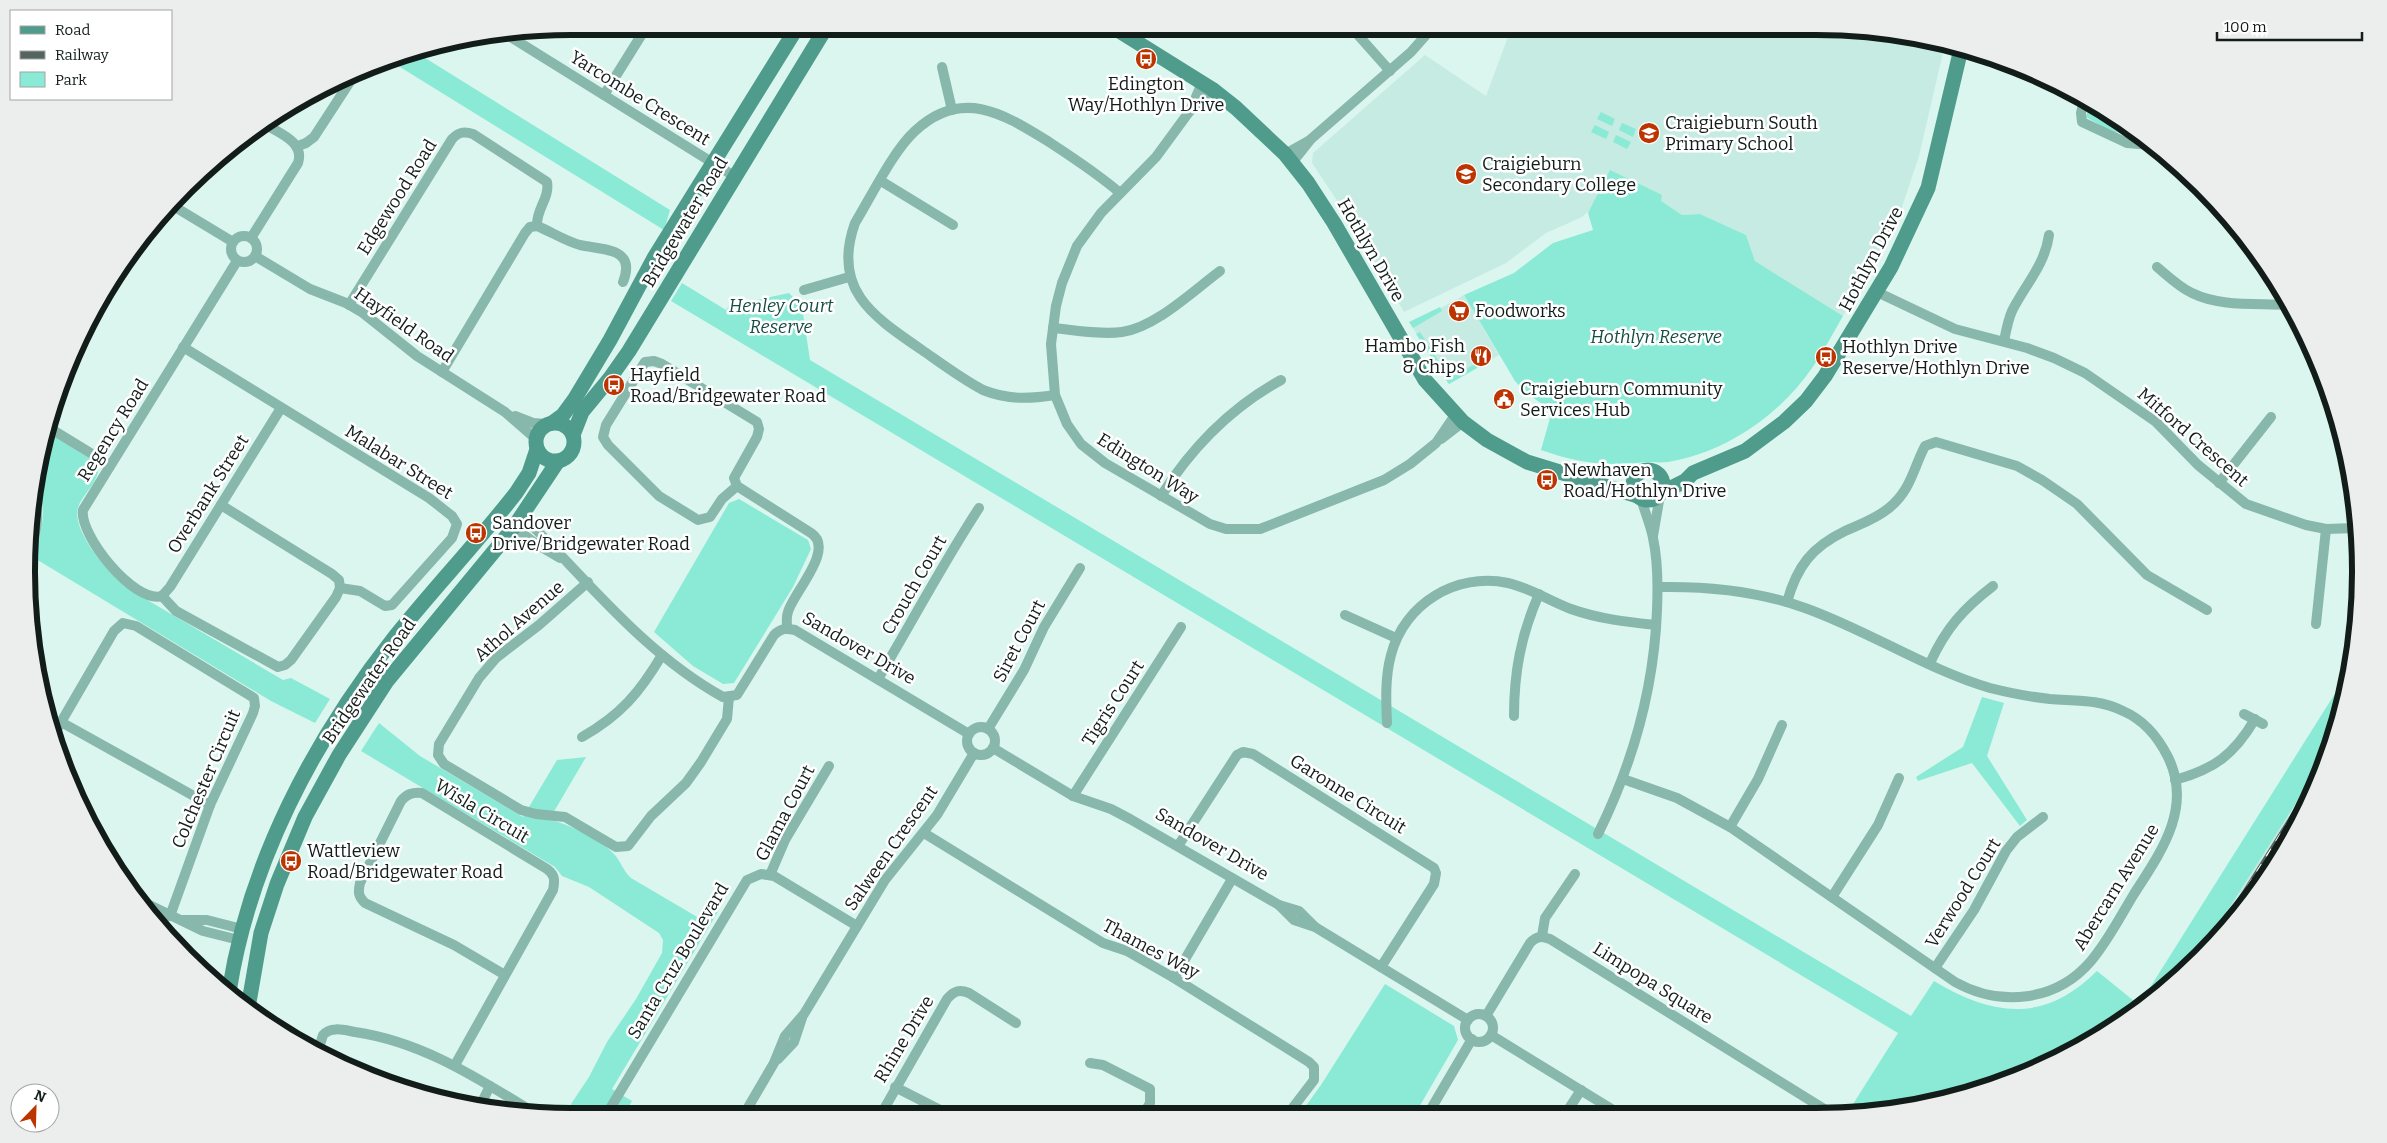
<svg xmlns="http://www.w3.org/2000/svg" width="2387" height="1143" viewBox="0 0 2387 1143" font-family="Bitter,serif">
	<rect width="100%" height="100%" fill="#daf6ef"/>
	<!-- built -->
	<g fill="#c5ebe2">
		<polygon points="1512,26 1816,26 1922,37 1945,44 1919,156 1902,207 1880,255 1843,316 1755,261 1746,235 1700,214 1682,215 1660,201 1662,195 1591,209 1582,217 1546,233 1506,263 1404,312 1358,232 1312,163 1313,153 1425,55 1486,96"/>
		<polygon points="1464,295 1499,355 1449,384 1411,325"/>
		<polygon points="2327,753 2319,780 2248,903 2205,946"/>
	</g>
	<!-- green -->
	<g fill="#8aead6">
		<polygon points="414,51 670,210 664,230 387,59"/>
		<polygon points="2090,103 2119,118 2143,138 2110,131 2086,117"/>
		<polygon points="1601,112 1615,119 1612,126 1597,119"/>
		<polygon points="1622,123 1636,129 1633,137 1619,130"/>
		<polygon points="1595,125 1609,132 1606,139 1591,132"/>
		<polygon points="1616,135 1631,142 1627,149 1613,142"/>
		<path d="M1610 170 1662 195 1661 201 1682 215 1700 214 1746 235 1755 261 1843 316C1833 333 1824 351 1812 368 1780 415 1725 453 1668 462 1660 463 1653 462 1645 462 1606 467 1578 463 1541 450L1552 411 1525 392 1515 381 1464 295 1514 273 1553 243 1593 230 1588 213Z"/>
		<path d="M682 283 726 310 729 306 789 293 802 307 810 360 1911 1016 1934 981C1993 1017 2045 1023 2097 971L2139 1005 2351 668 2350 678 2327 753 2322 762 2205 946 2148 1004 2024 1075 1887 1112H1848L1898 1033 671 301Z"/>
		<polygon points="1440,307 1442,311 1413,328 1409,322"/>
		<polygon points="1420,332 1446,373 1443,375 1416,334"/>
		<polygon points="1475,364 1477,368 1449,384 1446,380"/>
		<path d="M47 431 98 464C102 478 84 493 79 505 68 528 110 575 127 588L283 680 291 678 330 699 315 723 271 701 31 556C40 538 46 520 41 499 39 493 35 487 35 481 36 464 42 448 47 431Z"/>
		<polygon points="739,499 808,540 811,549 793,587 734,683 723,684 693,666 654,632 729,503"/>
		<polygon points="1982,697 2004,703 1987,756 2027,820 2020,826 1972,763 1918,781 1916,777 1963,747"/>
		<path d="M379 723 420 756 523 817 557 760 586 757 549 820C566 822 601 840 613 853 621 861 623 871 631 878L704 921 713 906 719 910 612 1089 632 1101 623 1117 563 1116 589 1077 607 1042 636 999 662 953 663 940 659 933 589 887 562 876 555 867 361 751Z"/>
		<polygon points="1385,984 1454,1026 1458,1040 1415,1114 1300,1114 1321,1085"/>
	</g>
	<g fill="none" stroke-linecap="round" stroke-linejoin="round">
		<!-- street -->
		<g stroke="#88b7ac" stroke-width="10">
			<polyline points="1350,26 1390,71"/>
			<polyline points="504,33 734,176"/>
			<polyline points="942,67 952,110"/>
			<polyline points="1212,89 1189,112 1156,157 1101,213 1077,246 1062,283 1056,306 1051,344 1055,395 1067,424 1081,444 1105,463 1210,524 1226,529 1260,529 1384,480 1410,464 1436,443 1455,415"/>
			<polyline points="604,95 647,26"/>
			<polyline points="2084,100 2081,113 2082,122 2127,143 2151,145"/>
			<polyline points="1190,111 1202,83"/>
			<polyline points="298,146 306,143 314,137 355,74"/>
			<polyline points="1285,154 1310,140"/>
			<polyline points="1292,163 1311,139 1411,52 1434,26"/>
			<polyline points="881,181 953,225"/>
			<polyline points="170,204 233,242"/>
			<circle cx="244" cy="249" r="13"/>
			<path d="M251 238 298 163C305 141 278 133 263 123"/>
			<polyline points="255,256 310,289 346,303 363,313 417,356 505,412 536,439"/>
			<path d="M2157 267C2168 276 2179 287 2192 293 2220 307 2257 303 2288 305"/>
			<polyline points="804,290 849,277"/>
			<polyline points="1877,292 1955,329 2027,348 2054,358 2085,373 2156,422 2198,465 2246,504 2306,525 2326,529 2356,528"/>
			<path d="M349 305 452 139C459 132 464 131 473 134L547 182C550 198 536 209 537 226"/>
			<path d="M1053 328C1075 330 1100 335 1122 332 1156 327 1193 291 1220 271"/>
			<path d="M2004 341C2006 331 2008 320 2012 311 2025 285 2045 265 2049 235"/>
			<polyline points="183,347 429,498 452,516 457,524 452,538 392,605 385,606 360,591 340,588"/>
			<path d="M442 372 525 233 530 227 537 226C552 232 565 241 580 245 602 250 637 247 623 282"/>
			<path d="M1055 395C1029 399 1008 400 983 390 962 379 942 364 922 350 874 317 831 290 855 223 871 197 893 151 915 131 961 88 1002 113 1046 140 1072 157 1097 173 1120 193"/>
			<polyline points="515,416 533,423 547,424"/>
			<polyline points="48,427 110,465"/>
			<polyline points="1441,439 1463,422"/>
			<polyline points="2219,483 2271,417"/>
			<path d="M737 486 722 499 710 517 698 520 659 496 608 445 603 437 606 425 645 362 654 361 662 364 757 422 759 429 757 437 734 478 737 486 811 533C836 549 793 593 788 612 786 617 787 623 787 628"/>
			<path d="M1161 496C1192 447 1230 408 1281 380"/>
			<path d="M522 517C539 531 552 546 568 563 614 612 663 664 723 697L737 695 774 635C781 628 786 628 795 630L969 734"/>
			<polyline points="514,527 536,544 560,558"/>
			<polyline points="1653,536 1660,495"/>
			<path d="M29 548C38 532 39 513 34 495"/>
			<polyline points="588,582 539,625 496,658 479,678 439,744 438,755 444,764 521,810 536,814 565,817 616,847 628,846 651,816 686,783 701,762 727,719 729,697"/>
			<path d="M162 596C134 604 79 535 83 510L237 261"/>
			<polyline points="162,596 176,611 278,667 285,665 291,660 336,597 340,588 339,580 332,574 221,505"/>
			<polyline points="162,596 170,587 281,408"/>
			<path d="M1787 602C1797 566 1812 547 1845 531 1862 523 1874 520 1889 508 1911 490 1913 469 1925 446L1936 442 2017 466 2042 480 2077 504 2147 575 2207 610"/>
			<polyline points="1345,615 1396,638"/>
			<polyline points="2316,624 2326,529"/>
			<path d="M1930 663C1946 628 1963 609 1993 586"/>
			<path d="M878 679C912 622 943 563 979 508"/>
			<polyline points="2244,714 2263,724"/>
			<path d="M1514 716C1514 672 1521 635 1539 594"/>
			<polyline points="61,722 210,805"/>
			<path d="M1387 723C1386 700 1385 677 1391 655 1404 604 1456 572 1508 583 1530 588 1550 601 1571 609 1599 619 1627 622 1656 625"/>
			<circle cx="981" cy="741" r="14"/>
			<polyline points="988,729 1024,670 1044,627 1080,568"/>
			<polyline points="53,736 114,631 123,623 136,626 254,698 255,706 253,713 210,805 170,916"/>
			<path d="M582 737C621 715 640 692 662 655"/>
			<polyline points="993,748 1073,796 1111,809 1130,819 1279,905 1299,911 1315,927"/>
			<path d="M1623 779 1677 798 1730 827 1955 982C2000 1007 2056 1002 2091 961 2108 941 2120 917 2134 894 2161 852 2193 808 2168 757 2158 737 2144 720 2123 711 2099 699 2076 701 2050 699 2030 697 2010 693 1990 688 1928 670 1867 630 1805 608 1758 591 1708 586 1658 587"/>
			<path d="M2175 780C2214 769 2234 755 2255 719"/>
			<polyline points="1073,796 1181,627"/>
			<polyline points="1730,827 1758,779 1782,725"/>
			<polyline points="924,833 1103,943 1127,951 1174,978 1309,1062 1314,1067 1314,1080 1288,1114"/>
			<path d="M1598 834C1633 763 1654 690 1657 610 1658 587 1658 561 1653 538 1651 526 1644 510 1641 498"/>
			<polyline points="1178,846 1237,755 1243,752 1253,754 1434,868 1436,873 1434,884 1381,967"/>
			<polyline points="770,875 785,840 829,766"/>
			<polyline points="1832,897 1878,825 1899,778"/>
			<polyline points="135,898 203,931 239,940"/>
			<polyline points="1279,905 1294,920 1315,927 1468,1020"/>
			<polyline points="183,920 207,920 242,929"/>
			<polyline points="1542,936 1545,918 1575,874"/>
			<polyline points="1935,968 1974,910 2006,851 2017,837 2043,817"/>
			<polyline points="1174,978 1232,879"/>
			<circle cx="1479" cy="1028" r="14"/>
			<path d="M1486 1016 1530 943C1537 936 1541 936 1550 939L1829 1112"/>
			<polyline points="1491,1035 1618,1113"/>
			<path d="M318 1051 323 1035C331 1026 344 1030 355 1032 423 1042 477 1078 535 1113"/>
			<polyline points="778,1059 794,1042 802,1018"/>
			<polyline points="1090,1063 1103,1065 1150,1089 1150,1103 1143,1115"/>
			<path d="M455 1065 553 890C555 880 555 875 547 869L422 793C412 792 407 794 401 801L360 883C358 892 358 896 365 903L454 945 505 975"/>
			<polyline points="895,1087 950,1115"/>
			<polyline points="479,1108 490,1086"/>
			<polyline points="1566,1113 1581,1090"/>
			<polyline points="1428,1114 1472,1039"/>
			<polyline points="743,1116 774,1063 785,1036 804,1014 885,880 937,815 974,753"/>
			<path d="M880 1116 947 999C954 991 959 989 969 993L1016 1023"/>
			<polyline points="605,1117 747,880 761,874 774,876 857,926"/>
		</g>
		<!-- secondary -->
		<g stroke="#4f9b8c" stroke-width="15">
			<polyline points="1111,26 1212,89 1236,108 1285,154 1308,183 1334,223 1425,380 1463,422 1487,440 1527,462 1638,496"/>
			<circle cx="555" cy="442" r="19"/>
			<polyline points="552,423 563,415 574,400 610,340 654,258 798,26"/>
			<polyline points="573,435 582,412 610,378 629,351 827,26"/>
			<circle cx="1648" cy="485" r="15"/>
			<polyline points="1661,493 1685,481 1693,473 1745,451 1784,422 1806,401 1825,376 1891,267 1928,188 1961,49"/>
			<path d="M229 992C249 863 313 741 394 638 433 589 477 543 516 493L529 473 537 449"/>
			<polyline points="248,1008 261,933 277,884 305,817 339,755 387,681 514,527 558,461"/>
		</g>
		<!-- rail casing -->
		<g stroke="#546460" stroke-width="5">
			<polyline id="rail" points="2219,933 2324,766"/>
		</g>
		<!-- rail -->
		<use href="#rail" stroke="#fff" stroke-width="3" stroke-dasharray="9" stroke-linecap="butt"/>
	</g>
	<!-- icons -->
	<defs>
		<g id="bus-disc" transform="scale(1.125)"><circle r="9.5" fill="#bc3400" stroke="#fff"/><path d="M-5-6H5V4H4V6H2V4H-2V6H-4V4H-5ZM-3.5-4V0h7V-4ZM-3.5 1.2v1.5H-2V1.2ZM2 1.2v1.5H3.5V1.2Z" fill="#fff"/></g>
		<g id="school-disc" transform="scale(1.125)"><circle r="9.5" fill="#bc3400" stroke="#fff"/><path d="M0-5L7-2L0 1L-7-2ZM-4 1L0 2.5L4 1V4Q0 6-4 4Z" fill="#fff"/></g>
		<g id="supermarket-disc" transform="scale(1.125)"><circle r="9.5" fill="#bc3400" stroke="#fff"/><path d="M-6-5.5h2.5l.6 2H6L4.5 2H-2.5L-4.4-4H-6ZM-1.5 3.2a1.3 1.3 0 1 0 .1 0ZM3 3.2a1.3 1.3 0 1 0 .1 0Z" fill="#fff"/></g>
		<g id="restaurant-disc" transform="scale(1.125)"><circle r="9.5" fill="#bc3400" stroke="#fff"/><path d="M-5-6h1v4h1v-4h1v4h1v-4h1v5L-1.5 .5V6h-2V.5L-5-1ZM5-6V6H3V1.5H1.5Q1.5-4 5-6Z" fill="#fff"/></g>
		<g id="civic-disc" transform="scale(1.125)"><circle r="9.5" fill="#bc3400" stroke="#fff"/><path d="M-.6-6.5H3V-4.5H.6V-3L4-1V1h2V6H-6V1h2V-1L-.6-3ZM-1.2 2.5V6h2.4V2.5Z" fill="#fff"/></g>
	</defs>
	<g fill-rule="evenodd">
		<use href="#bus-disc" x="1146" y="59"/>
		<use href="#school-disc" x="1649" y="133"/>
		<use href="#school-disc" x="1466" y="174"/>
		<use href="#supermarket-disc" x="1459" y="311"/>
		<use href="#restaurant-disc" x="1481" y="356"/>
		<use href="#bus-disc" x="1826" y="357"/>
		<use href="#bus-disc" x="614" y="385"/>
		<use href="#civic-disc" x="1504" y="399"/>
		<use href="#bus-disc" x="1547" y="480"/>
		<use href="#bus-disc" x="476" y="533"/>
		<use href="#bus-disc" x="291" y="861"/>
	</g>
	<g text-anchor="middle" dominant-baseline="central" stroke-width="5" stroke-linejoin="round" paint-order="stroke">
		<!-- poi labels -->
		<g font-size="18" fill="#121d1a" stroke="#fff" text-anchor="start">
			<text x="1146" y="84" text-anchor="middle">Edington<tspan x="1146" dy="21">Way/Hothlyn Drive</tspan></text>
			<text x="1665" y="123">Craigieburn South<tspan x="1665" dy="21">Primary School</tspan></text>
			<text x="1482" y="164">Craigieburn<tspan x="1482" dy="21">Secondary College</tspan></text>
			<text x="1475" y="311">Foodworks</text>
			<text x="1465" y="346" text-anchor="end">Hambo Fish<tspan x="1465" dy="21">&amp; Chips</tspan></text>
			<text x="1842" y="347">Hothlyn Drive<tspan x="1842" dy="21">Reserve/Hothlyn Drive</tspan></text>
			<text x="630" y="375">Hayfield<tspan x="630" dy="21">Road/Bridgewater Road</tspan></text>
			<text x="1520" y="389">Craigieburn Community<tspan x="1520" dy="21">Services Hub</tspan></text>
			<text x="1563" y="470">Newhaven<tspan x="1563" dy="21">Road/Hothlyn Drive</tspan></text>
			<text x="492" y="523">Sandover<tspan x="492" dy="21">Drive/Bridgewater Road</tspan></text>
			<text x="307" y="851">Wattleview<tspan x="307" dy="21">Road/Bridgewater Road</tspan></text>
		</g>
		<!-- street labels -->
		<g font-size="18" fill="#121d1a" stroke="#fff">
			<text transform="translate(640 98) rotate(32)">Yarcombe Crescent</text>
			<text transform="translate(397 197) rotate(-58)">Edgewood Road</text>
			<text transform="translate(685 222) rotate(-59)">Bridgewater Road</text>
			<text transform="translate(1371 250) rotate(60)">Hothlyn Drive</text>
			<text transform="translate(1871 259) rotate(-62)">Hothlyn Drive</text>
			<text transform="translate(404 325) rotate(35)">Hayfield Road</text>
			<text transform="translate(113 430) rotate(-58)">Regency Road</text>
			<text transform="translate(2193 437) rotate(41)">Mitford Crescent</text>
			<text transform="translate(399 462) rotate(32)">Malabar Street</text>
			<text transform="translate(1148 468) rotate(32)">Edington Way</text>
			<text transform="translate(208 494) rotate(-58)">Overbank Street</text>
			<text transform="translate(914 585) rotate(-60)">Crouch Court</text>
			<text transform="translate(519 621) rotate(-41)">Athol Avenue</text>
			<text transform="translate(1019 641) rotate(-62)">Siret Court</text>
			<text transform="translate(859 648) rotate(30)">Sandover Drive</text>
			<text transform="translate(369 681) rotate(-55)">Bridgewater Road</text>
			<text transform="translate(1113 703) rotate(-57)">Tigris Court</text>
			<text transform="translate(206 779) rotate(-67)">Colchester Circuit</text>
			<text transform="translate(1348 794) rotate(32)">Garonne Circuit</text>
			<text transform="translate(482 811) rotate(31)">Wisla Circuit</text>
			<text transform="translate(785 813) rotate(-62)">Glama Court</text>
			<text transform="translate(1212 844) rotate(30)">Sandover Drive</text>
			<text transform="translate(891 848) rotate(-55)">Salween Crescent</text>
			<text transform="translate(2116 887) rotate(-58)">Abercarn Avenue</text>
			<text transform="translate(1963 893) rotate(-58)">Verwood Court</text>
			<text transform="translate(1151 949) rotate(28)">Thames Way</text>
			<text transform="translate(678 961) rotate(-59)">Santa Cruz Boulevard</text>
			<text transform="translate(1653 983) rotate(32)">Limpopa Square</text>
			<text transform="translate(904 1039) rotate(-59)">Rhine Drive</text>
		</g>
		<!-- park labels -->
		<g font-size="18" font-style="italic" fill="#164c43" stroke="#fff">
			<text x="781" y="306">Henley Court<tspan x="781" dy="21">Reserve</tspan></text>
			<text x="1656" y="337">Hothlyn Reserve</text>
		</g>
	</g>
	<!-- crop -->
	<path d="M0 0H2387V1143H0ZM571 35H1816A536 536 0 0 1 2352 571V572A536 536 0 0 1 1816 1108H571A536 536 0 0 1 35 572V571A536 536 0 0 1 571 35Z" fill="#eceded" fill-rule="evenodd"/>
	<path fill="none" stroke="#121d1a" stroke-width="6" d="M571 35H1816A536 536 0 0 1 2352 571V572A536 536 0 0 1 1816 1108H571A536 536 0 0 1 35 572V571A536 536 0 0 1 571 35Z"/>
	<!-- legend -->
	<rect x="10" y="10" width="162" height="90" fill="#ffffff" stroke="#a0a5a3"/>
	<rect x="20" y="26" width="25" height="8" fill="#4f9b8c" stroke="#a0a5a3"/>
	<text x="55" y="35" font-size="15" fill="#121d1a">Road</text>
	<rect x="20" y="51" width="25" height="8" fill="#546460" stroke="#a0a5a3"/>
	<text x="55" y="60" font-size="15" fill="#121d1a">Railway</text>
	<rect x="20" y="72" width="25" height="15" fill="#8aead6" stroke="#a0a5a3"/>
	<text x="55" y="85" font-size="15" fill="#121d1a">Park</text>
	<!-- north arrow -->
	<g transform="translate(35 1108) rotate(23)"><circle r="24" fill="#ffffff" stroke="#a0a5a3"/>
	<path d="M0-4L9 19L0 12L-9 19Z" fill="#bc3400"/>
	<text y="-8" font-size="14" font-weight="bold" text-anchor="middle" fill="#121d1a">N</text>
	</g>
	<!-- scale -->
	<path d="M2217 32v8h145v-8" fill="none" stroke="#121d1a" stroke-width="2.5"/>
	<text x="2224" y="32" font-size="15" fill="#121d1a" stroke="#ffffff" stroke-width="4" paint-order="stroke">100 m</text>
</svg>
